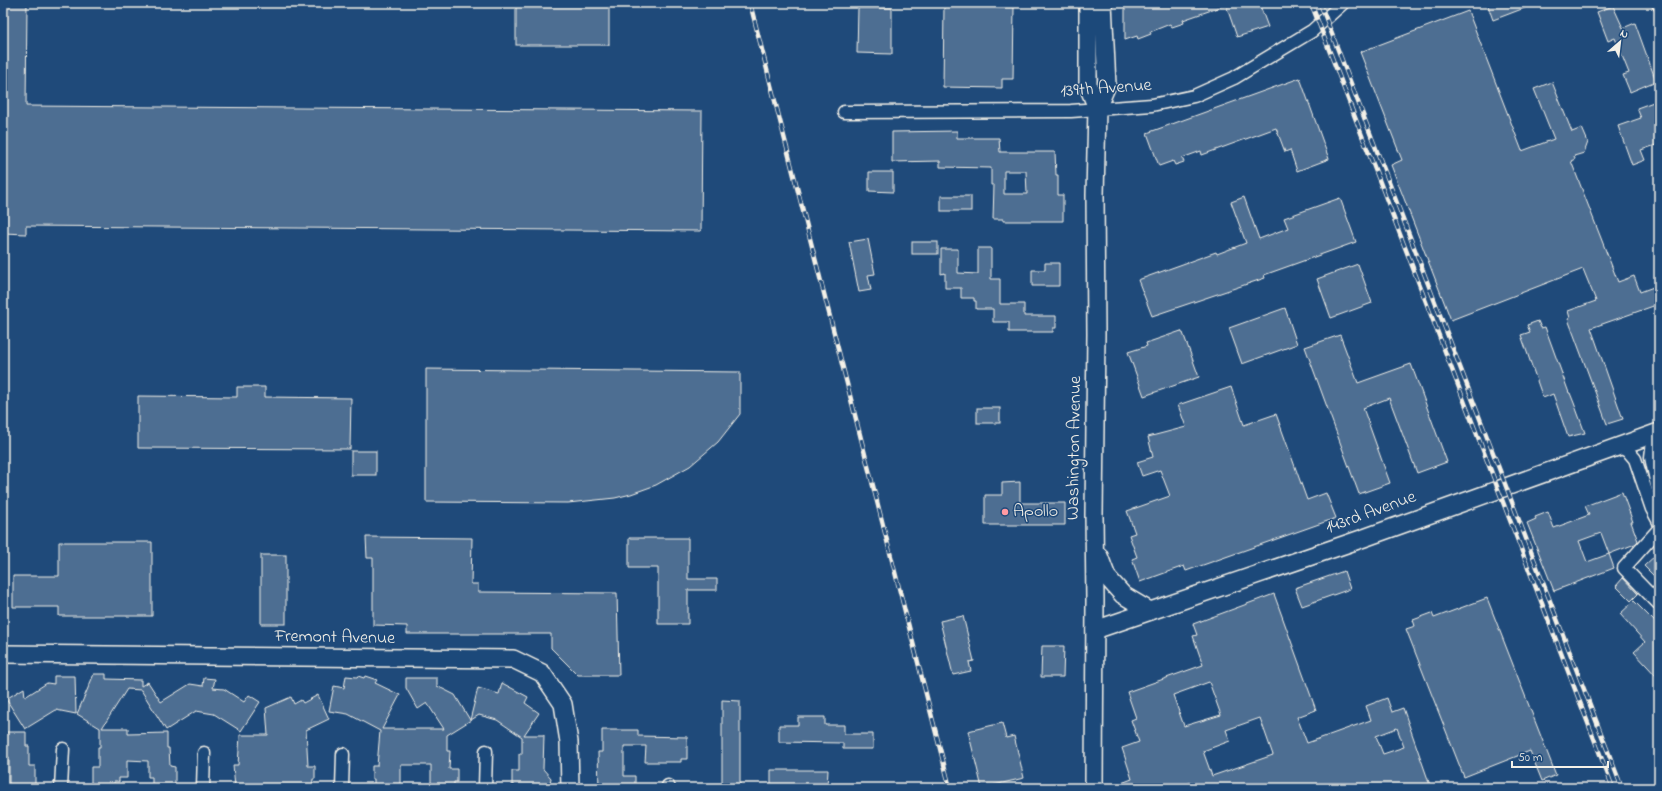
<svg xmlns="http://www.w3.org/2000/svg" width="1662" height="791" viewBox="0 0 1662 791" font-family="'Indie Flower',sans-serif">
	<rect width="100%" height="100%" fill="#1f4a7a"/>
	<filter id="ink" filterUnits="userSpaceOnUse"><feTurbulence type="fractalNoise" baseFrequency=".025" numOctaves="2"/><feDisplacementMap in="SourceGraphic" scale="8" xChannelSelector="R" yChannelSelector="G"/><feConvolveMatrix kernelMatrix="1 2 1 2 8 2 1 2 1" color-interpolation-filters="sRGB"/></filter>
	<g filter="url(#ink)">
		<!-- building -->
		<g fill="#4d6e92" stroke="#f4f1e8" fill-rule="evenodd">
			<polygon points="3,3 27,3 26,106 702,111 701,231 26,226 26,234 3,233"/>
			<rect x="516" y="3" width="93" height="42"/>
			<polygon points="1125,3 1259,3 1268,27 1237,37 1226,5 1183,20 1184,23 1172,27 1170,24 1150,32 1151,34 1138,39 1137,36 1125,40"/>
			<polygon points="1487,3 1534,3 1535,4 1493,20"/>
			<polygon points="944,6 1014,7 1013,79 1002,79 1002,88 943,87"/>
			<polygon points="1613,6 1623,28 1635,23 1656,81 1630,92 1623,75 1629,73 1615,38 1608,41 1597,12"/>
			<polygon points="858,8 892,8 892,54 857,53"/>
			<polygon points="1468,11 1522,151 1554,139 1534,89 1552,82 1572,132 1582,128 1588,142 1584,153 1574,156 1575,159 1571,161 1618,282 1634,276 1640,292 1659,285 1659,304 1591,328 1623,419 1607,424 1568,319 1570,318 1568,311 1596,301 1583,269 1451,320 1391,165 1402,160 1360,52"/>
			<polygon points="1300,78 1329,159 1297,171 1290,150 1285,152 1276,128 1202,155 1201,151 1182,158 1184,162 1175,165 1173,161 1159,166 1147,133"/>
			<polygon points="1659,100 1659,144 1641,150 1645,160 1632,165 1618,126 1641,118 1637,108"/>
			<path d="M957 131V138H999L1000 152H1055L1056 175H1058V195H1063V221H1003V219H993L994 185H991V168L940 167V161L892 162V132ZM1004 171H1026L1027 194H1004Z"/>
			<polygon points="869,172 893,172 893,192 869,191"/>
			<rect x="941" y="196" width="30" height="15"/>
			<polygon points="1244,197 1259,239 1288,228 1284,218 1340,198 1356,242 1264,275 1265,278 1152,316 1138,280 1216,252 1217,254 1246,243 1231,202"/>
			<polygon points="868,239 875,274 868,275 871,290 859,292 849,242"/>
			<rect x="912" y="242" width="26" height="12"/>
			<polygon points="978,248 991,248 991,279 1000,279 1000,304 1024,304 1024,316 1056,316 1056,328 1053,328 1053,332 1009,332 1009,322 993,322 993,309 976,309 976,301 974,301 974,298 961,298 961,288 945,288 945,273 941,274 941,249 958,249 958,273 978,274"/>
			<polygon points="1045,263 1059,263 1059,286 1032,286 1032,270 1045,270"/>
			<polygon points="1358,264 1372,303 1331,318 1317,279"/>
			<polygon points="1285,308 1297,344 1242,364 1229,328"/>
			<polygon points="1538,321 1541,328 1545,327 1569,393 1570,393 1574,403 1585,433 1568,437 1553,394 1543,398 1521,335 1530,332 1527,325"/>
			<polygon points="1181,331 1182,333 1183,333 1199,377 1144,396 1128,352 1147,346 1146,343"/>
			<polygon points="1340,335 1358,383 1411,364 1447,462 1417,473 1389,398 1363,408 1390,483 1359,494 1305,347"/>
			<polygon points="426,369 740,372 740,414 718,442 690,466 656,485 631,494 615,498 568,503 426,502"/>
			<polygon points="237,387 265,387 265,397 351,398 350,449 138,448 138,396 237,397"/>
			<polygon points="1231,387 1244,425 1276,414 1307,500 1326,493 1336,518 1186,571 1184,566 1140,582 1132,559 1137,557 1129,535 1135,533 1127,511 1170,496 1160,470 1142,476 1137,462 1153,457 1148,437 1186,427 1178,405"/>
			<rect x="977" y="408" width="23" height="15"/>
			<rect x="351" y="451" width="25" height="24"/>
			<polygon points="1020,482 1020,503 1065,503 1065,525 985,525 985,495 1002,495 1002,483"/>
			<polygon points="1622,492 1633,522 1631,522 1638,541 1635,544 1609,554 1601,533 1579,541 1587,562 1609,554 1614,568 1554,591 1527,523 1536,519 1535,517 1548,512 1554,528 1589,515 1585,506"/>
			<polygon points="366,537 472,538 471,584 478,584 478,592 617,593 619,675 578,675 551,648 551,634 407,634 407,626 373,625 373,558 367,558"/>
			<polygon points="629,538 688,538 688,579 717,579 717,590 688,590 688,624 658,624 658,568 629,568"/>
			<polygon points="59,542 152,542 152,616 59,616 59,607 13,607 13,576 59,576"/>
			<polygon points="1659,552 1659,581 1644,566"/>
			<rect x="261" y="555" width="25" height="69"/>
			<polygon points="1344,571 1350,589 1302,606 1295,588"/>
			<polygon points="1623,578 1638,594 1631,601 1616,586"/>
			<path d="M1274 594 1316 710 1297 717 1307 743 1371 720 1366 706 1387 698 1392 712 1403 708 1431 788H1240L1239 785 1230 788H1194L1192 782 1175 788H1111V787L1132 779 1122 748 1139 742 1131 720 1136 718 1127 692 1203 665 1193 636 1197 635 1193 624ZM1209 682 1221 715 1184 726 1173 695ZM1260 718 1273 755 1212 776 1203 751 1230 741 1226 730ZM1397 728 1404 747 1383 754 1376 736Z"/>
			<polygon points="1487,598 1556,775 1542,781 1530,751 1464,777 1406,629 1415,626 1413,620 1432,613 1434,618"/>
			<polygon points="1634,601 1658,625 1655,628 1659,632 1659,679 1634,652 1645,642 1620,614"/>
			<polygon points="963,616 974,661 969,662 971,671 953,675 940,621"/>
			<polygon points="1042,646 1064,646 1063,677 1041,677"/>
			<polygon points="94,674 106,674 106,679 141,680 141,686 148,682 161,702 190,684 203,686 204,678 215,679 213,688 224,689 244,702 249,695 260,702 241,731 214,714 196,711 166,730 141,690 127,689 102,728 128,728 128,734 167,733 167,748 169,748 170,766 175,767 175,788 152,788 152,777 148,777 148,761 127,760 127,778 119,778 119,782 114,782 114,788 91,788 91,767 98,767 98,747 100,747 100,728 77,714"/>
			<polygon points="54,676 75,676 76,714 56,710 25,729 6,699 24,688 25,697 47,683 54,684"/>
			<polygon points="346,676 357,677 358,676 364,678 365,676 377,680 375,683 400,695 382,729 444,729 427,703 418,709 406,688 406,678 437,678 437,686 455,695 470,720 478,688 499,694 502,683 528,697 525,703 539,713 524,735 544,735 543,769 551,778 550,783 544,788 514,788 514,785 512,785 512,771 519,771 519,754 522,754 522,737 497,720 479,715 447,735 447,751 450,751 449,769 457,769 457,782 454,782 454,788 431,788 431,765 401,765 401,788 374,788 374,779 372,779 372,766 377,766 380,731 348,714 329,711 334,686 344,688"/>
			<polygon points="318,695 329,719 306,730 308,766 315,766 315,779 313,779 312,788 235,788 233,765 238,765 240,735 268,735 266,708 291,697 294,704 301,700 303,703"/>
			<polygon points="722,700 740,701 740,788 722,788"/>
			<polygon points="798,717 825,717 825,725 844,725 844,734 873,734 873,749 843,749 843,743 779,742 779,725 798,725"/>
			<polygon points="1002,723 1006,738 1014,736 1024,778 994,785 995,788 982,788 968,731"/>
			<polygon points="602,730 638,730 638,736 687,737 687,759 681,759 681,762 645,762 646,746 624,746 624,776 635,776 635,788 599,788 598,752 602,752"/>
			<polygon points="5,732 26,732 26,746 29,746 29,766 35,766 35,788 9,787 9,757 5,757"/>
			<polygon points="771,770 828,770 827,788 771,788"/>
		</g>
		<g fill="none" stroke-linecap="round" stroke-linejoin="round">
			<!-- street casing -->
			<g stroke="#f4f1e8" stroke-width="15">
				<g id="street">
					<polyline points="1658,3 1659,5"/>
					<polyline points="844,112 1071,111 1152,105 1194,96 1234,78 1312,31 1343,3"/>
					<polyline points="1654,434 1651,457 1659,495"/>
					<polyline points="1619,446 1629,452 1635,459 1652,509 1659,522"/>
					<polyline points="1659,529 1624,568 1659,604"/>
					<polyline points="668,786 669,788"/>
					<polyline points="61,788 63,749"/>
					<polyline points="203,788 204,753"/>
					<polyline points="342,788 343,754"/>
					<polyline points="485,788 486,751"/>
				</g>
			</g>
			<!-- secondary casing -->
			<g stroke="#f4f1e8" stroke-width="20">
				<g id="secondary">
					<polyline points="1088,3 1088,86 1097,108"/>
					<polyline points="1099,556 1107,577 1123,595 1150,611"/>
					<polyline points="1095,630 1364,538 1659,432"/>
					<polyline points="3,654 513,659 542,673 563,704 569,742 570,788"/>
					<polyline points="1094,788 1095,601 1094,515 1096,334 1095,195 1097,108 1107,85 1103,3"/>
				</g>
			</g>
			<!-- street -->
			<use href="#street" stroke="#1f4a7a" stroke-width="12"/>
			<!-- secondary -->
			<use href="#secondary" stroke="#1f4a7a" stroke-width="17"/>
			<!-- rail casing -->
			<g stroke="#f4f1e8" stroke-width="4.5">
				<g id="rail">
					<polyline points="750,3 950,788"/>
					<polyline points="1311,3 1613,788"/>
					<polyline points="1320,3 1622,788"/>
				</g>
			</g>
			<!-- rail -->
			<use href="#rail" stroke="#1f4a7a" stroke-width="3" stroke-dasharray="9" stroke-linecap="butt"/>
		</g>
	</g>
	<!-- markers -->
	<circle fill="#ff9aa2" stroke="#1f4a7a" stroke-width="1.5" cx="1005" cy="512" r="4"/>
	<g text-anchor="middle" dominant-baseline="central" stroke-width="3" stroke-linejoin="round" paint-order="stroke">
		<!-- street labels -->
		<g font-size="18" fill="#f4f1e8" stroke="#1f4a7a">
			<text transform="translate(1106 89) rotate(-4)">139th Avenue</text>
			<text transform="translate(1075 448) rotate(-89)">Washington Avenue</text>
			<text transform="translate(1371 513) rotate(-20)">143rd Avenue</text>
			<text transform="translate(335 638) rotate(1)">Fremont Avenue</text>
		</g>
		<!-- poi labels -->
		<g font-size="18" fill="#f4f1e8" stroke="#1f4a7a" text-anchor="start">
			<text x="1013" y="512">Apollo</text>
		</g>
	</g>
	<!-- margin -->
	<rect width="1662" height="791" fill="none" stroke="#1f4a7a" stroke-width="16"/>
	<rect x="8" y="8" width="1646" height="775" fill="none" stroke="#f4f1e8" stroke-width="1.5" filter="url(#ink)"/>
	<!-- north arrow -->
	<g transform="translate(1620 42) rotate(28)" stroke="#1f4a7a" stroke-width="3" paint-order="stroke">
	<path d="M0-3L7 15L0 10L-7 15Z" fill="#f4f1e8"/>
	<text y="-6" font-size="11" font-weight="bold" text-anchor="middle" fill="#f4f1e8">N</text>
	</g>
	<!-- scale -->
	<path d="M1512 761v6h96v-6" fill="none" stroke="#f4f1e8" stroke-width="2"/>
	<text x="1518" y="761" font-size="12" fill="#f4f1e8" stroke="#1f4a7a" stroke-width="3" paint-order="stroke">50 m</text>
</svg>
